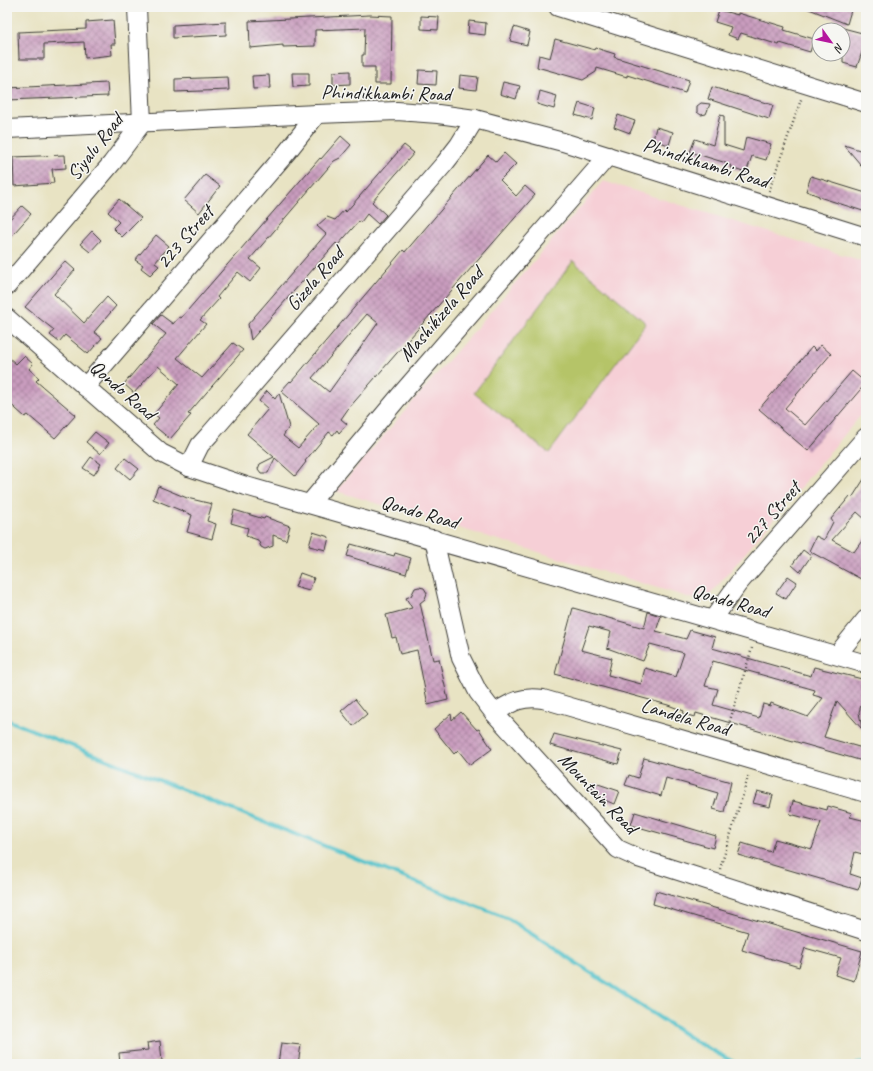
<svg xmlns="http://www.w3.org/2000/svg" width="873" height="1071" viewBox="0 0 873 1071" font-family="Caveat,sans-serif">
	<defs>
		<pattern id="building-cross-hatch" width="8" height="8" patternUnits="userSpaceOnUse"><rect width="8" height="8" fill="#c99cbe"/><path d="M0 0l8 8M0 8l8-8" fill="none" stroke="#a27e9a"/></pattern>
	</defs>
	<rect width="100%" height="100%" fill="#f6f6f2"/>
	<filter id="ink" filterUnits="userSpaceOnUse"><feTurbulence type="fractalNoise" baseFrequency=".025" numOctaves="2"/><feDisplacementMap in="SourceGraphic" scale="8" xChannelSelector="R" yChannelSelector="G"/><feConvolveMatrix kernelMatrix="1 2 1 2 8 2 1 2 1" color-interpolation-filters="sRGB"/></filter>
	<filter id="wash" filterUnits="userSpaceOnUse"><feTurbulence type="fractalNoise" baseFrequency=".012" numOctaves="4" result="noise"/><feDisplacementMap in="SourceGraphic" scale="16" xChannelSelector="R" yChannelSelector="G"/><feGaussianBlur stdDeviation="0.9" result="paint"/><feColorMatrix in="noise" values="0 0 0 0 0 0 0 0 0 0 0 0 0 0 0 0 0 1.4 0 .05"/><feComposite in="paint" operator="in"/></filter>
	<g filter="url(#wash)">
		<rect width="100%" height="100%" fill="#e8e3c3"/>
		<!-- built -->
		<polygon fill="#f6cfd6" points="603,181 866,262 866,409 704,602 336,491"/>
		<!-- green -->
		<polygon fill="#b5c467" stroke="#687042" points="573,261 646,323 549,453 474,393"/>
		<g fill="none" stroke-linecap="round" stroke-linejoin="round">
			<!-- stream -->
			<g stroke="#55c2ca" stroke-width="4">
				<polyline points="7,720 509,919 695,1041 737,1064"/>
				<polyline points="857,1064 866,1063"/>
			</g>
		</g>
		<g id="blocks">
			<!-- building -->
			<g fill="url(#building-cross-hatch)" fill-rule="evenodd">
				<polygon points="804,7 852,7 847,24"/>
				<polygon points="719,10 738,15 738,13 785,27 784,30 814,39 810,52 780,43 779,45 741,33 738,39 728,35 731,27 715,22"/>
				<polygon points="370,15 392,16 391,84 375,84 375,67 362,67 362,55 364,55 365,28 315,30 315,46 283,47 283,45 250,48 249,21"/>
				<polygon points="421,16 439,17 438,30 421,29"/>
				<polygon points="113,20 115,44 111,44 112,55 85,58 84,42 44,44 44,59 19,59 18,32 86,29 86,22"/>
				<polygon points="469,21 486,23 485,35 468,33"/>
				<polygon points="226,22 226,35 173,38 173,25"/>
				<polygon points="514,27 530,32 527,45 510,41"/>
				<polygon points="843,28 866,34 866,40 857,67 843,63"/>
				<polygon points="555,39 595,50 596,48 615,54 614,57 689,80 685,93 627,75 627,77 597,68 596,72 583,80 537,67 539,55 550,58"/>
				<polygon points="419,70 437,71 436,85 418,84"/>
				<polygon points="350,71 350,84 333,85 333,72"/>
				<polygon points="292,73 309,73 309,86 293,87"/>
				<polygon points="269,75 270,88 253,89 252,76"/>
				<polygon points="460,75 478,77 476,90 459,88"/>
				<polygon points="228,77 229,90 175,92 175,79"/>
				<polygon points="503,82 520,86 516,99 500,94"/>
				<polygon points="107,83 108,96 7,100 7,88"/>
				<polygon points="712,87 773,105 769,119 708,99"/>
				<polygon points="540,91 557,96 554,109 537,104"/>
				<polygon points="579,103 595,108 592,120 575,115"/>
				<polygon points="701,103 710,104 706,114 701,115 697,112 697,106"/>
				<polygon points="618,115 635,121 630,133 614,127"/>
				<polygon points="720,115 724,116 724,145 743,151 746,137 771,144 766,160 752,156 746,173 731,168 732,166 723,162 690,152 695,139 713,145"/>
				<polygon points="656,127 673,132 669,145 653,140"/>
				<polygon points="341,136 351,145 340,158 334,161 250,259 261,268 250,282 238,272 217,297 219,299 200,320 206,324 177,358 202,378 233,343 243,350 188,414 191,415 170,439 153,425 159,418 154,414 179,384 158,366 134,393 124,384 166,334 153,324 161,315 173,324 179,317 181,318 320,158 321,159"/>
				<polygon points="404,145 414,153 372,202 386,215 378,224 367,214 361,222 359,221 338,245 336,243 251,340 248,324 326,234 317,226 327,217 335,220 344,210 346,212"/>
				<polygon points="844,145 866,152 866,171"/>
				<path d="M504 153 516 164 500 180 516 196 525 186 535 195 348 409 341 419 347 424 339 433 337 430 333 435 329 432 305 461 306 462 295 476 275 458 268 473H261L258 469 260 464 274 457 247 434 268 409 259 401 267 391 275 399 279 393 289 427 283 436 298 448 319 424 281 391 290 381 291 382 298 374 403 250 405 252 488 155 496 162ZM367 314 378 323 329 392 312 378Z"/>
				<polygon points="65,155 66,168 52,169 54,183 14,186 13,157"/>
				<polygon points="205,175 220,186 199,213 184,200"/>
				<polygon points="811,176 866,193 866,212 819,197 819,196 806,191"/>
				<polygon points="119,199 141,218 122,237 113,228 119,222 108,212"/>
				<polygon points="22,206 31,214 7,241 7,222"/>
				<polygon points="92,231 101,240 90,252 80,244"/>
				<polygon points="156,235 169,246 155,263 159,266 150,275 141,268 143,265 135,260"/>
				<polygon points="65,261 75,270 54,294 84,323 107,297 116,306 94,332 102,338 88,354 65,335 59,342 50,335 54,330 25,307"/>
				<polygon points="821,345 831,354 785,408 805,425 852,371 866,383 808,451 759,409 812,347 816,351"/>
				<polygon points="7,356 16,364 24,356 33,364 29,369 39,378 36,381 76,415 55,438 28,415 25,417 7,401"/>
				<polygon points="95,432 109,443 100,454 86,442"/>
				<polygon points="91,457 101,464 94,475 83,468"/>
				<polygon points="125,458 139,469 130,479 117,468"/>
				<polygon points="866,476 866,520 857,512 832,540 854,552 866,535 866,570 861,579 809,551 816,536 824,540 833,522 831,519 850,496 852,498"/>
				<polygon points="158,486 187,498 212,504 207,521 216,524 212,539 187,532 192,515 153,499"/>
				<polygon points="234,510 264,519 265,517 290,526 286,540 273,535 273,546 265,549 261,547 258,540 246,536 248,528 231,523"/>
				<polygon points="313,532 329,537 326,550 309,546"/>
				<polygon points="351,544 394,556 395,553 411,558 406,574 347,556"/>
				<polygon points="803,550 811,556 800,572 792,565"/>
				<polygon points="300,573 314,578 309,591 295,587"/>
				<polygon points="788,576 797,582 786,599 776,593"/>
				<polygon points="419,587 424,588 427,593 425,599 420,603 433,660 439,659 448,700 428,705 417,650 400,654 396,637 392,638 386,615 412,608 406,598 411,596 415,588"/>
				<path d="M573 608 644 628 648 612 661 616 656 631 686 639 690 630 715 637 712 648 811 676 814 667 866 680V688L859 712 862 729 837 701 824 737 866 749V762L696 713 695 717 683 714 684 711 668 705 555 674ZM589 626 611 632 607 648 643 661 650 644 684 653 676 677 645 668 641 684 608 675 612 658 581 650ZM713 661 815 690 813 695 823 698 808 717 771 703 770 706 763 704 759 718 713 705 718 689 705 686Z"/>
				<polygon points="355,699 367,714 353,726 341,711"/>
				<polygon points="461,712 477,730 479,729 492,749 470,765 458,750 454,754 434,729 451,714 452,720"/>
				<polygon points="554,734 622,751 618,764 550,745"/>
				<polygon points="644,758 731,782 724,812 713,809 718,793 666,778 661,796 625,785 629,775 638,778"/>
				<polygon points="595,783 619,791 614,804 602,799 602,797 591,792"/>
				<polygon points="757,791 773,795 770,807 753,803"/>
				<polygon points="793,801 827,810 828,806 852,813 850,817 866,821 866,855 855,852 850,874 862,878 858,890 738,855 742,843 771,852 775,839 812,849 821,822 790,814"/>
				<polygon points="635,812 716,836 713,848 631,825"/>
				<polygon points="656,891 862,951 854,981 835,975 841,958 805,948 799,967 742,950 748,932 653,904"/>
				<polygon points="160,1041 162,1061 153,1062 153,1064 120,1064 119,1053 148,1050 147,1043"/>
				<polygon points="281,1043 301,1045 298,1064 278,1064"/>
			</g>
		</g>
	</g>
	<g filter="url(#ink)">
		<use href="#blocks" fill-opacity="0" stroke="#3b3a35" stroke-width="1"/>
		<g fill="none" stroke-linecap="round" stroke-linejoin="round">
			<!-- minor casing -->
			<g stroke="#3b3a35" stroke-width="20">
				<g id="minor">
					<polyline points="558,7 866,103"/>
					<polyline points="7,129 317,114 397,111 438,114 475,119 563,142 866,237"/>
					<polyline points="7,286 112,163 142,123 137,7"/>
					<polyline points="7,318 161,453 189,467 246,486 866,664"/>
					<polyline points="85,387 287,152 317,114"/>
					<polyline points="189,467 200,445 210,434 445,163 459,145 475,119"/>
					<polyline points="310,503 403,392 608,156"/>
					<polyline points="434,539 461,658 478,692 494,713 618,849 638,858 866,931"/>
					<polyline points="713,619 738,584 866,437"/>
					<polyline points="837,655 866,619"/>
					<path d="M494 713C512 702 521 696 543 699L866 793"/>
				</g>
			</g>
			<!-- path -->
			<g stroke="#3b3a35" stroke-width="2.5" stroke-dasharray="1 3" stroke-linecap="butt">
				<polyline points="769,191 802,97"/>
				<polyline points="725,737 752,648"/>
				<polyline points="720,869 749,774"/>
			</g>
			<!-- minor -->
			<use href="#minor" stroke="#fff" stroke-width="18"/>
		</g>
	</g>
	<g text-anchor="middle" dominant-baseline="central" stroke-width="3" stroke-linejoin="round" paint-order="stroke">
		<!-- street labels -->
		<g font-size="20" fill="#1c1c1c" stroke="#f6f6f2">
			<text transform="translate(386 93) rotate(1)">Phindikhambi Road</text>
			<text transform="translate(95 147) rotate(-52)">Siyalu Road</text>
			<text transform="translate(706 163) rotate(17)">Phindikhambi Road</text>
			<text transform="translate(185 237) rotate(-49)">223 Street</text>
			<text transform="translate(315 279) rotate(-49)">Gizela Road</text>
			<text transform="translate(441 314) rotate(-49)">Mashikizela Road</text>
			<text transform="translate(123 390) rotate(41)">Qondo Road</text>
			<text transform="translate(420 512) rotate(16)">Qondo Road</text>
			<text transform="translate(772 513) rotate(-49)">227 Street</text>
			<text transform="translate(731 601) rotate(16)">Qondo Road</text>
			<text transform="translate(685 717) rotate(16)">Landela Road</text>
			<text transform="translate(598 793) rotate(46)">Mountain Road</text>
		</g>
	</g>
	<!-- margin -->
	<rect width="873" height="1071" fill="none" stroke="#f6f6f2" stroke-width="24"/>
	<!-- north arrow -->
	<g transform="translate(831 42) rotate(123)"><circle r="19" fill="#f6f6f2" stroke="#9f9f9c"/>
	<path d="M0-3L7 15L0 10L-7 15Z" fill="#b5179e"/>
	<text y="-6" font-size="11" font-weight="bold" text-anchor="middle" fill="#1c1c1c">N</text>
	</g>
</svg>
